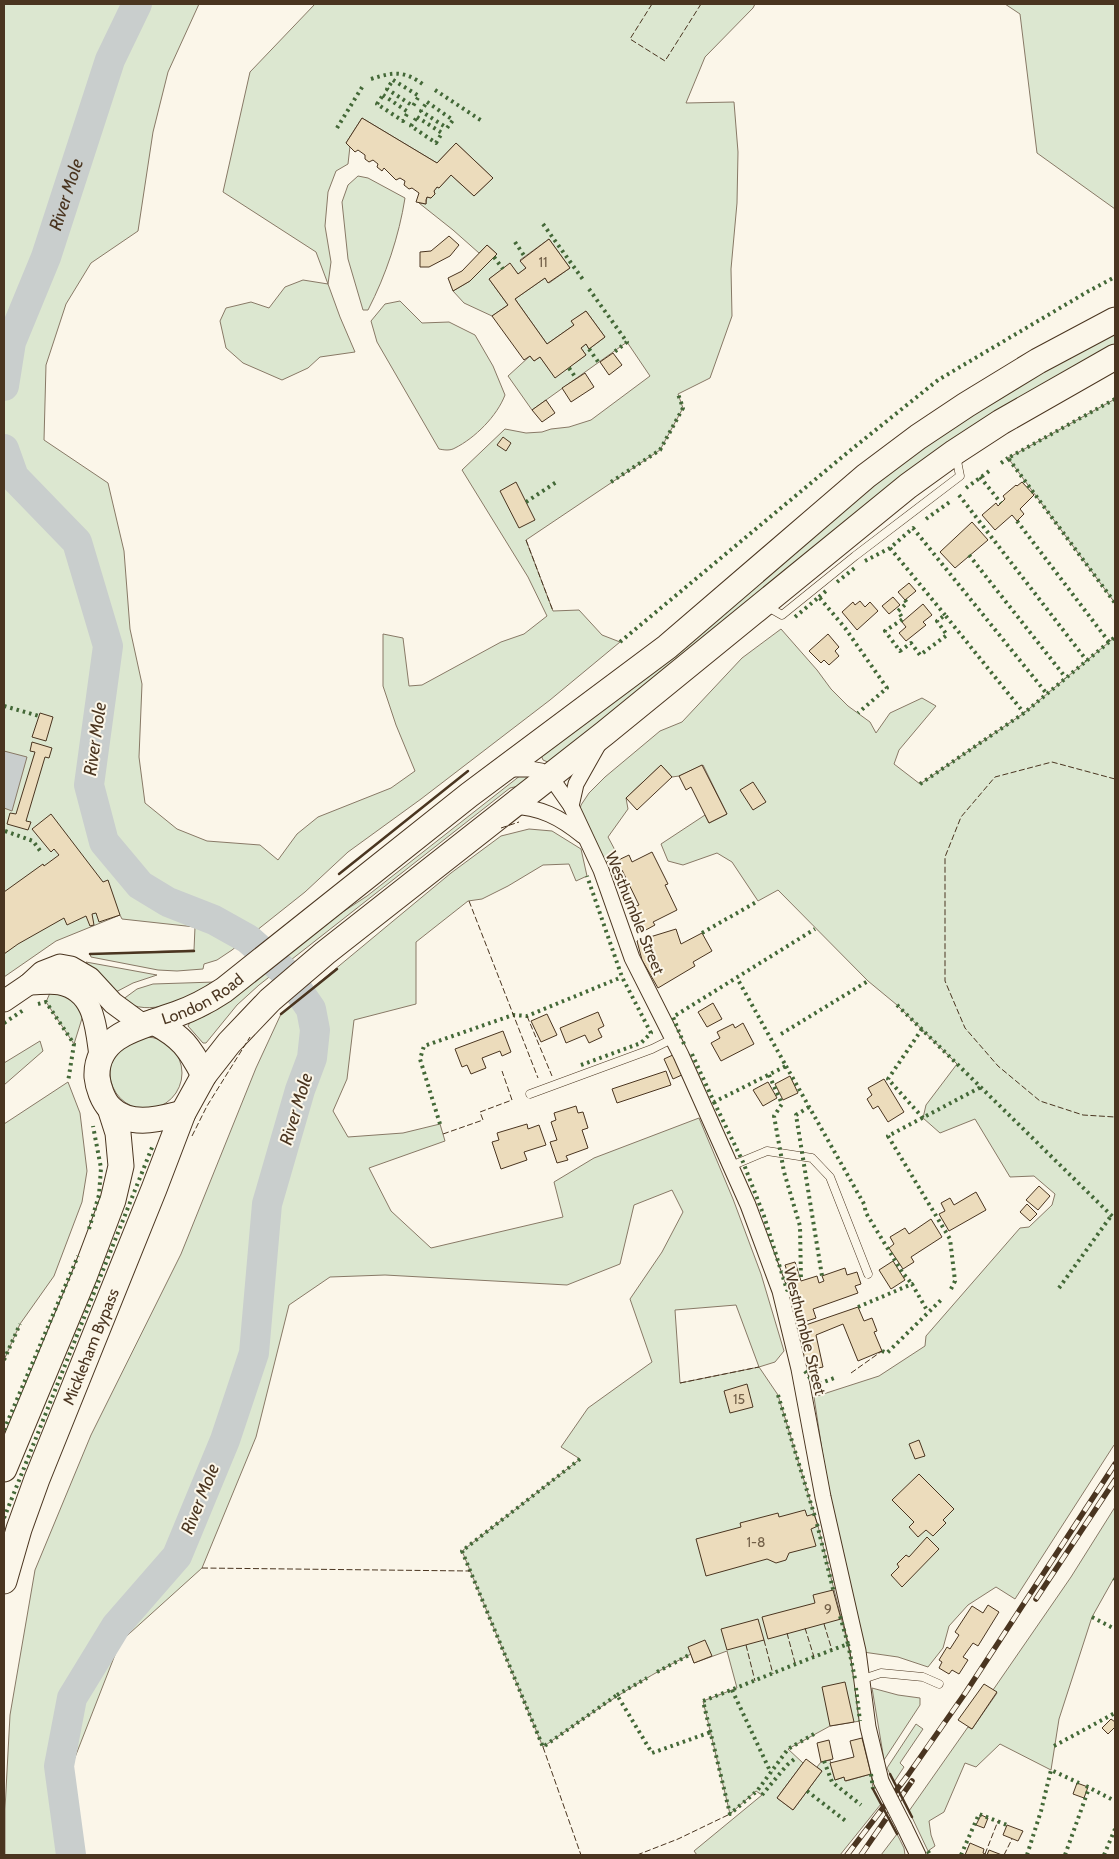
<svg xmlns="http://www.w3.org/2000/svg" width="1119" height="1859" viewBox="0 0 1119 1859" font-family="Cabin,sans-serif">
	<rect width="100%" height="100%" fill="#fbf6e9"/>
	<!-- green -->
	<g fill="#dce7d0" stroke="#887966" fill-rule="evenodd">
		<polygon points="4,4 199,4 168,72 153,132 138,231 91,263 66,304 46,365 44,440 108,483 124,551 130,629 142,684 139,757 145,803 177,829 207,841 260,845 278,860 297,834 318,817 391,788 415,771 396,725 383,686 383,634 403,638 409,686 422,685 501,642 524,634 547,616 528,577 462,470 505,429 526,433 542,432 551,429 569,427 591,420 650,376 627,342 532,410 508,376 530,356 534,361 540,357 555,377 586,355 581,348 586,344 589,349 605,337 586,311 572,321 574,325 547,344 515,299 545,278 549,283 570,268 549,239 520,260 526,268 518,274 510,264 489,279 508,305 492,316 464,303 453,291 470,281 497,254 487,245 479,253 453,230 419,203 426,204 427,197 431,198 435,194 434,191 437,187 439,188 451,175 474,196 493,178 456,143 437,163 362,118 346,143 350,146 348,164 336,171 328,192 325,226 331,262 328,284 340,317 355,352 320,357 308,368 282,380 243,363 226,348 220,321 226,308 251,302 269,308 285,287 303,280 328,284 316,252 223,192 250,72 315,4 755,4 753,8 705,57 686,103 734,102 738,152 737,203 731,269 732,316 710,378 678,394 683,408 660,450 526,540 553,611 579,610 602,635 620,642 550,700 421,799 348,852 305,892 232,950 217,960 204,964 203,969 177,971 158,970 91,957 90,954 194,950 195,927 122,919 120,915 56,941 4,977"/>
		<polygon points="1005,4 1115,4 1115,209 1037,153 1020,14"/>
		<path d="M358 176 368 178 405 198C399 236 386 275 368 310H363L348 259 342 202 348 185Z"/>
		<path d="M400 301 422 323 449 322 475 335 493 366 505 395C497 416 475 438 455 448 450 451 444 450 439 449L377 342 371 321 385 304Z"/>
		<polygon points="1115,331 1115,349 550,763 543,760 541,755 886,471 971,412"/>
		<polygon points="1115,399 1115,603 1008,458"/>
		<polygon points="781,629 817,670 831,689 848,706 870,722 876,733 890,713 922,698 936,706 899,750 894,764 920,784 1024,713 1115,637 1115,1446 1114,1445 1015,1599 996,1587 968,1605 949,1626 943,1648 928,1667 898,1657 863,1652 830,1503 814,1397 879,1376 925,1346 926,1336 1020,1228 1029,1227 1052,1205 1055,1194 1034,1176 1010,1177 975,1119 940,1133 923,1118 926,1105 957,1064 897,1005 868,981 778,890 758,901 732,862 717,853 683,865 668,861 661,844 705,815 709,823 727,814 703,765 679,776 672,777 661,765 626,798 628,809 608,837 616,852 606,863 579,813 581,805 589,793 605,777 660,731 682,722 742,658"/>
		<polygon points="521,775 530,775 533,777 523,785 510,788 259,985 237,1005 206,1043 203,1043 188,1026 190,1022 209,1014 231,999 320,927 367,896"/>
		<path d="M529 829 552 831 581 849 587 876 576 881 569 864 543 865 508 886 482 899 468 901 416 942V1004L354 1020 347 1079 333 1111 348 1137 403 1133 440 1124 445 1141 369 1168 391 1211 431 1248 563 1217 554 1182 594 1158 699 1118 733 1199 761 1274 784 1351 775 1362 759 1367 778 1395 818 1526 848 1645 855 1680 860 1721 830 1726 788 1749 803 1763 777 1798 793 1810 822 1771 817 1767 821 1762 830 1760 835 1780 844 1777 846 1781 871 1774 873 1789 881 1804 840 1855H697L694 1851 762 1795 756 1791 730 1814 703 1701 737 1688 727 1651 694 1663 691 1654C637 1681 591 1713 543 1747L462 1551 580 1459 561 1447 588 1408 652 1362 630 1299 662 1252 683 1212 672 1190 634 1205 620 1264 567 1285 385 1275 330 1277 289 1305 256 1437 202 1568 120 1642 72 1765 84 1855H5V1809L10 1715 35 1570 91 1435 181 1254 256 1068 281 1014 451 873 501 836ZM736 1305 759 1367 680 1383 675 1310Z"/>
		<polygon points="86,962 157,975 133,983 114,993"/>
		<path d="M215 982 213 988C185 998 150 1019 122 1000L137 989 153 984Z"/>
		<path d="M50 993C68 994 74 997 84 1012L74 1044 46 1002Z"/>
		<circle cx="146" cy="1073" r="36"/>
		<polygon points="40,1041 43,1051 4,1085 4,1063"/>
		<polygon points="68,1082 80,1113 87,1171 82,1202 54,1276 20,1324 4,1360 4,1124"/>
		<polygon points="1115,1507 1115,1576 1092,1617 1059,1719 1051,1770 1000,1744 976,1767 965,1763 944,1812 929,1821 931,1835 935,1846 928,1851 909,1811 968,1727 972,1729 997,1693 993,1690 1071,1577"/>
		<polygon points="872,1688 898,1695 920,1698 920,1705 884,1760"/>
		<polygon points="916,1724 923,1729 900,1763 904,1767 894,1782 887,1768"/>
		<polygon points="897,1834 904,1848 905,1855 881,1855"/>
	</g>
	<!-- water -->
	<polygon fill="#c9cecd" stroke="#887966" points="4,751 27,757 12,811 4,808"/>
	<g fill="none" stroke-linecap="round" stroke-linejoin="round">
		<!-- river -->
		<g stroke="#c9cecd" stroke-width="30">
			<path id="s1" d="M4 386 11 342 46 257 110 60 137 4"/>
			<polyline points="4,449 14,477 77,542 108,646 89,785 104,842 140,885 168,902 214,920 248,939 286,973 311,1009 315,1030 312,1058 300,1090 267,1204 254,1353 225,1440 177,1556 116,1626 72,1698 59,1766 71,1855"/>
		</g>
	</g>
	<!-- building -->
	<g fill="#ecdcbc" stroke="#4a3520">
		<polygon points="362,118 437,163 456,143 493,178 474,196 451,175 439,188 437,187 434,191 435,194 431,198 427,197 426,200 426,204 416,202 419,193 412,188 409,189 404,185 405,181 400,178 396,180 384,168 382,171 377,167 378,164 373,160 369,162 365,159 365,155 358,150 355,152 346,143"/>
		<polygon points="449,236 459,245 450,256 429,267 420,267 420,252 431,251"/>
		<polygon points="549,239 570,268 548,283 545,278 515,299 547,344 574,325 571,321 586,311 605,337 589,349 586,344 581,348 586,355 555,378 540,357 534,361 530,356 524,360 492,316 508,305 489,279 510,263 518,274 526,268 520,261"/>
		<polygon points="487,245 497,254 470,281 453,291 448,278 462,271"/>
		<polygon points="613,353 622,365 609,375 600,362"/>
		<polygon points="585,373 594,387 571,402 562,388"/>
		<polygon points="546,400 555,413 542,422 532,410"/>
		<polygon points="503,437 511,443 506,451 497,445"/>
		<polygon points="516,482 535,520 519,528 500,491"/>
		<polygon points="1022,482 1034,495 1020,509 1024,514 1017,521 1012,515 995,530 982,515 996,503 998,506 1005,499 1003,496 1016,485 1017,486"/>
		<polygon points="972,522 988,540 955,568 940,552"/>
		<polygon points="909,583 916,591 905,600 898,592"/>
		<polygon points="893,597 900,605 889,614 882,606"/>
		<polygon points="860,601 865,607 870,602 878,611 857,630 842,612 853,602 855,605"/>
		<polygon points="923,604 932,615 923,622 926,625 906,641 899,633 906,627 902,622"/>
		<polygon points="828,634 839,647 835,651 839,656 829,665 824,660 821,663 809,651"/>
		<polygon points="40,713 53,717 46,741 32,737"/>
		<polygon points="32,742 52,748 49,758 45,757 26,821 31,822 28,830 7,824 10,813 16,814 35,752 30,751"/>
		<polygon points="661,765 672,777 637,810 626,798"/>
		<polygon points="702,765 727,814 709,823 691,787 686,790 679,776"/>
		<polygon points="753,782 766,802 753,810 740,790"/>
		<polygon points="51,814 103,882 108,880 120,915 99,922 96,913 92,914 94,925 90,926 86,916 67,925 64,918 18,944 4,954 4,892 43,864 44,866 59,855 54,849 51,852 32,829"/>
		<polygon points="652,852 668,884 665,885 677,910 653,922 655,925 642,932 630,909 639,905 622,870 617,873 612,863 629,855 632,862"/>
		<polygon points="676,929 681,944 702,933 712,951 693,962 695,966 658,988 642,960 637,941"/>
		<polygon points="713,1003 722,1019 707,1027 698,1012"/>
		<polygon points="598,1012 604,1026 598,1029 602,1037 589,1043 585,1035 566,1043 560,1028"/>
		<polygon points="547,1014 557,1035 541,1042 531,1021"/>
		<polygon points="743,1023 754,1044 721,1061 711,1043 720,1038 717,1032 733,1024 735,1028"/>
		<polygon points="503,1031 511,1052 502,1056 500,1051 482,1058 486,1068 471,1074 467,1065 462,1067 455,1049"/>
		<polygon points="675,1054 684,1074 673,1079 664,1059"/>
		<polygon points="666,1071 671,1085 617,1103 612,1089"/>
		<polygon points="790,1076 798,1093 783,1100 775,1084"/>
		<polygon points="884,1079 904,1112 888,1122 878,1106 873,1109 867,1099 872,1095 868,1088"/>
		<polygon points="768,1082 777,1098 763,1106 753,1090"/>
		<polygon points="576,1106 578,1113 583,1112 588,1128 582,1130 588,1148 566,1156 568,1160 557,1163 550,1142 557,1140 551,1122 556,1120 554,1113"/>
		<polygon points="527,1124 528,1129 539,1125 546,1145 524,1152 527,1160 501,1169 492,1142 499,1140 497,1133"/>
		<polygon points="1039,1186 1050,1196 1038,1210 1026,1200"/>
		<polygon points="976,1192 986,1210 949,1231 939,1214 945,1211 941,1203 950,1198 954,1205"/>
		<polygon points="1027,1204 1037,1214 1030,1221 1020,1212"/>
		<polygon points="931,1219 942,1237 911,1257 914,1262 903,1269 889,1248 894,1244 890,1237 905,1228 909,1234"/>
		<polygon points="893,1261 905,1280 891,1289 879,1270"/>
		<polygon points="795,1262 801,1281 817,1276 819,1283 824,1281 822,1276 845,1268 847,1275 857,1272 861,1284 855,1286 858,1293 813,1309 816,1318 801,1323 787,1281 790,1280 785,1265"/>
		<polygon points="858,1307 864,1321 872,1318 877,1331 874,1332 882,1351 858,1361 843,1324 816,1335 823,1367 805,1371 797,1328"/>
		<polygon points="747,1384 753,1407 730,1413 724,1391"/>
		<polygon points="919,1440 925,1456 915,1459 909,1444"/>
		<polygon points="919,1474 954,1509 943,1520 946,1523 933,1536 926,1530 918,1537 909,1527 914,1522 892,1500"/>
		<polygon points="805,1510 807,1516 814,1514 818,1526 811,1529 816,1546 789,1553 786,1560 776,1563 767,1559 706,1576 696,1539 741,1527 740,1523 778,1513 779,1517"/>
		<polygon points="927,1537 939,1549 902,1587 891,1575 899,1567 897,1564 906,1555 909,1557"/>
		<polygon points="833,1590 841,1619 768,1639 762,1617 815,1603 813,1595"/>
		<polygon points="988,1605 999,1612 978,1646 973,1643 963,1657 968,1660 959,1674 952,1670 949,1674 939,1668 942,1662 939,1660 947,1647 950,1649 959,1635 955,1632 972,1606 983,1613"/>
		<polygon points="758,1619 764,1640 727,1650 721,1629"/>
		<polygon points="705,1640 712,1656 694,1663 688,1647"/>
		<polygon points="845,1682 854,1722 830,1726 822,1687"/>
		<polygon points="984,1684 997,1692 972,1729 958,1720"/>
		<polygon points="1111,1719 1115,1722 1115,1727 1108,1734 1102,1728"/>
		<polygon points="862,1738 871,1774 845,1781 844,1777 835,1780 830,1763 854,1757 850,1741"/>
		<polygon points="829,1740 833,1759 821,1762 817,1743"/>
		<polygon points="806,1759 822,1771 793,1810 777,1798"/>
		<polygon points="1077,1783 1088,1787 1084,1798 1073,1794"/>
		<polygon points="981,1815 988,1818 984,1828 976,1825"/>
		<polygon points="1007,1825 1023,1831 1018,1841 1003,1835"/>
		<polygon points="970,1843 984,1849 983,1853 987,1855 989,1850 1002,1855 965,1855"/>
	</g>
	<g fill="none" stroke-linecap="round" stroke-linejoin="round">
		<!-- service casing -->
		<g stroke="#4a3520" stroke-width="9">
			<g id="service">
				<polyline points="768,607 782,615 855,556 960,476 956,456"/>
				<polyline points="530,1094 652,1049 672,1039"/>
				<polyline points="731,1166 767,1151 812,1158 830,1177 868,1274"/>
				<polyline points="863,1679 881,1673 923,1677 939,1684"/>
			</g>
		</g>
		<!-- minor casing -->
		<g stroke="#4a3520" stroke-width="17">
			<g id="minor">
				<polyline points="506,769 530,769 541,771 550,776 571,806 601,870 632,958 681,1055 748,1205 780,1291 799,1369 823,1497 858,1651 868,1727 881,1781"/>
				<path d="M511 806C540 807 560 817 583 836"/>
				<polyline points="571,806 576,784 598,745"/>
				<polyline points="904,1826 918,1855"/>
			</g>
		</g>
		<!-- secondary casing -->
		<g stroke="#4a3520" stroke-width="23">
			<g id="secondary">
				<path d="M29 984C39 984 51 982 60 984 95 991 96 1028 100 1056"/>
				<polyline points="4,1001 29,984 42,972 60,965 71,967 90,978 113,1003 143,1025"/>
			</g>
		</g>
		<!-- trunk casing -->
		<g stroke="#4a3520" stroke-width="27">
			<g id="trunk">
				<path d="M154 1022C182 1037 189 1047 204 1075"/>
				<path id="s2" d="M183 1113C159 1119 131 1128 110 1108 103 1101 98 1087 97 1077 95 1033 145 1026 177 1014 194 1008 209 1000 224 990L469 795 667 647 866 476 918 437 966 405 1038 361 1115 320"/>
				<polyline points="4,1469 84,1277 113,1200 121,1166 118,1133 110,1108"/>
				<path id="s3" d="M4 1581 19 1529 37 1479 154 1189 183 1113 204 1075 229 1043 270 1000 325 953 605 733 908 486 955 452 1001 422 1115 357"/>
			</g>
		</g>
		<!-- service -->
		<use href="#service" stroke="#fbf6e9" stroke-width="8"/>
		<!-- minor -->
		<use href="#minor" stroke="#fbf6e9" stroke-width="15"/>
		<!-- secondary -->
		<use href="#secondary" stroke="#fbf6e9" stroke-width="21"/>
		<!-- trunk -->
		<use href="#trunk" stroke="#fbf6e9" stroke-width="25"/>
		<!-- rail casing -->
		<g stroke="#4a3520" stroke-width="5.5">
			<g id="rail">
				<polyline points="1036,1599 1115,1480"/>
				<polyline points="847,1855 908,1775 966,1692 1115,1464"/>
				<polyline points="861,1855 912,1781"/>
			</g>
		</g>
		<!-- rail -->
		<use href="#rail" stroke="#fbf6e9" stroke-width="4" stroke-dasharray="11" stroke-linecap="butt"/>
		<!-- minor-bridge casing -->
		<g stroke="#4a3520" stroke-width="17" stroke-linecap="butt">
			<polyline id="minor-bridge" points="881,1781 904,1826"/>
		</g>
		<!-- minor-bridge -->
		<use href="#minor-bridge" stroke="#fbf6e9" stroke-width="15"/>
		<!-- hedge -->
		<g stroke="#436837" stroke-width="4" stroke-dasharray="2.5 4" stroke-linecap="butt">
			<polyline points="585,5 585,4"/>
			<path d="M371 79C393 72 404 70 424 85"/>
			<polygon points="393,80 419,96 413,106 387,89"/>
			<polyline points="435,90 482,121"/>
			<polygon points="383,95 408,112 403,121 377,104"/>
			<polygon points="427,102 453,120 447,128 421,111"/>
			<polygon points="417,117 442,133 436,143 411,126"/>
			<polyline points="337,128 364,84"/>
			<polyline points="543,224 584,281"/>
			<polyline points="515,242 525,257"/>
			<polyline points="494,257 503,269"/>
			<polyline points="589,289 627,342 613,353"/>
			<polyline points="589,349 599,363"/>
			<polyline points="569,368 576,378"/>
			<polyline points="1115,399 1008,458 1115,603"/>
			<polyline points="1001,463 1008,458"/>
			<polyline points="980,477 1001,503"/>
			<polyline points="611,482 660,450 683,408 678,394"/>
			<polyline points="966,488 992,469"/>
			<polyline points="959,495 1087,661"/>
			<polyline points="526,502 558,481"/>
			<polyline points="926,519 951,501"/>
			<polyline points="1017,521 1109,642"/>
			<polyline points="890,548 945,615"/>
			<polyline points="969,555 1066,678"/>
			<polyline points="865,561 890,548 913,528 1047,694"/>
			<polyline points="837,582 856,567"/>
			<polyline points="819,597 826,591"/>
			<polyline points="905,600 907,603 898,611 903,619 885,631 900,651 911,643 920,655 947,635 937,621 945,615 1024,713"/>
			<polyline points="795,617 819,597 845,628 887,688 858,713"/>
			<polyline points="620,642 847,453 938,380 1087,292 1115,277"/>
			<polyline points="4,706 39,716"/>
			<polyline points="920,784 1024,713 1115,637"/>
			<polyline points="5,831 33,841 41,852"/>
			<polyline points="702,933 758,901"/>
			<polyline points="38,1004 46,1002 74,1044 68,1082"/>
			<polyline points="897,1005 1115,1219"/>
			<polyline points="4,1023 25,1009"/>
			<polyline points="922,1029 888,1079 923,1118"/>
			<polyline points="781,1034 868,981"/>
			<polyline points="684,1044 673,1017 815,929"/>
			<polyline points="692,1054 714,1102 786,1066 737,978"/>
			<polyline points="581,1065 641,1043 651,1033 622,977 587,876"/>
			<polyline points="786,1066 864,1204 866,1213 902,1272 912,1284"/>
			<polyline points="769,1075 782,1104 774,1116 784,1172 800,1226 801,1281"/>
			<polyline points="714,1102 743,1162 764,1216 787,1290 790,1290"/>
			<polyline points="809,1107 796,1115 822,1276"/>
			<polyline points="440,1124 420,1059 424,1046 513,1015 527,1016 622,977"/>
			<polyline points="89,1229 99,1195 101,1168 93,1126"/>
			<polyline points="1059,1288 1111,1216"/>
			<polyline points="951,1289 955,1281 950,1239 888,1136 981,1087"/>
			<polyline points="858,1307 912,1284 928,1312"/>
			<polyline points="882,1351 887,1353 941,1300"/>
			<polyline points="4,1360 20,1324"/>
			<polyline points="805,1371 812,1381 821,1383 837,1377"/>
			<polyline points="778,1395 815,1517"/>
			<polyline points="4,1430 78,1256"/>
			<polyline points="580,1459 462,1551 543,1747 617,1695 652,1753 711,1732"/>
			<polyline points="4,1518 153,1145"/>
			<polyline points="817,1524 834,1593"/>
			<polyline points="1114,1578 1115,1579"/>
			<polyline points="1092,1617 1115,1629"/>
			<polyline points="848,1644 855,1679"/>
			<polyline points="657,1672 691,1654"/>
			<polyline points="856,1688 860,1721"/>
			<polyline points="732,1690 771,1773"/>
			<polyline points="617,1695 647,1678"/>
			<path d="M814 1734 788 1749 757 1791 730 1814 703 1701C752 1682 799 1662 848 1644L840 1616"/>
			<polyline points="1054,1746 1115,1713"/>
			<polyline points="824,1761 832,1782 861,1805"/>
			<polyline points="871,1774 873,1789"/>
			<polyline points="1086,1786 1115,1801"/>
			<polyline points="807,1791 847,1822"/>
			<polyline points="762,1795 787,1765 797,1757"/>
			<polyline points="928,1851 930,1855"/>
			<polyline points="961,1855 979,1814 1007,1825"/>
			<polyline points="1027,1855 1041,1811 1051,1770 1079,1783"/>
			<polyline points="1065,1855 1089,1788"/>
			<polyline points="1104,1855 1115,1829"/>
		</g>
		<!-- fence -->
		<g stroke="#4a3520" stroke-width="1" stroke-dasharray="6 2.5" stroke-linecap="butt">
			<polyline points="652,4 630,39 665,61 701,4"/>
			<polyline points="526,540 553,611"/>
			<polyline points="1115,779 1052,762 995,777 961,817 945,857 945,981 965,1028 998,1066 1040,1101 1083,1115 1115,1117"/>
			<polyline points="501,828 519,822"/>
			<polyline points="469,901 538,1078"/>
			<polyline points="527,1016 552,1076"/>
			<polyline points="443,1134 483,1120 480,1112 512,1100 502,1071"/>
			<polyline points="192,1136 207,1106 250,1037"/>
			<polyline points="851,1373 882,1351"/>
			<polyline points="680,1383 759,1367"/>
			<polyline points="202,1568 470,1571"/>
			<polyline points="824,1624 832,1650"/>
			<polyline points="805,1628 814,1657"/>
			<polyline points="787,1633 795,1663"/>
			<polyline points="764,1640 773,1674"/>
			<polyline points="746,1645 755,1681"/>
			<polyline points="543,1747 581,1855"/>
			<polyline points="985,1854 998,1821"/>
			<polyline points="637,1855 678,1839 730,1814"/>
			<polyline points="1004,1855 1012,1839"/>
		</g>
		<!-- wall -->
		<g stroke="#4a3520" stroke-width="2.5">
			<polyline points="339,874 468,771"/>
			<polyline points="90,954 194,951"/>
			<polyline points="281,1014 337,969"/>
			<polyline points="890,1774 912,1817"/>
			<polyline points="873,1789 897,1834"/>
		</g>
	</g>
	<g text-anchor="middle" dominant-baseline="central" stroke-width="4" stroke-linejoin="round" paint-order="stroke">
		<!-- number labels -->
		<g font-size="14" fill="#725f47">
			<text x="543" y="262">11</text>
			<text x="739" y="1399">15</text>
			<text x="756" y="1542">1-8</text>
			<text x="828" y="1609">9</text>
		</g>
		<!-- street labels -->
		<g font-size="16" fill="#4a3520" stroke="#fbf6e9">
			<text transform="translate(635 913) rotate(68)">Westhumble Street</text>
			<text stroke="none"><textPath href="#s2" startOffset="251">London Road</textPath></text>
			<text transform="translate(805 1331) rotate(76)">Westhumble Street</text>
			<text stroke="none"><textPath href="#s3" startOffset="250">Mickleham Bypass</textPath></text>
		</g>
		<!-- water labels -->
		<g font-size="18" font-style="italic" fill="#4a3520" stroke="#fbf6e9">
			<text stroke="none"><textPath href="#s1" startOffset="202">River Mole</textPath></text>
			<text transform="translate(95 739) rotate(-82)">River Mole</text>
			<text transform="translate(296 1109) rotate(-73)">River Mole</text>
			<text transform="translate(200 1499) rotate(-68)">River Mole</text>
		</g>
	</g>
	<!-- border -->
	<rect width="1119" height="1859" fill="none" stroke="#4a3520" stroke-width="10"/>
</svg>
